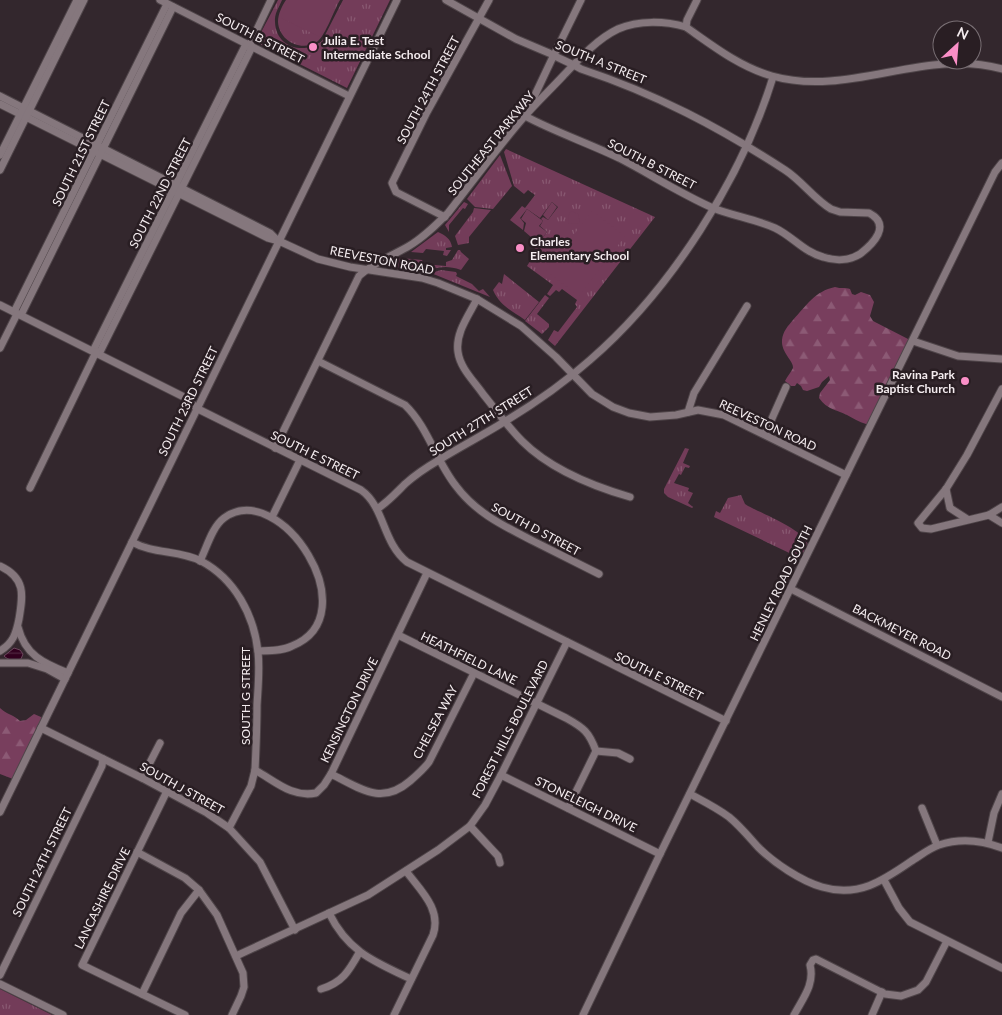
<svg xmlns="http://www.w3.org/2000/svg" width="1002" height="1015" viewBox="0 0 1002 1015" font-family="Lato,sans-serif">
	<defs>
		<pattern id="grass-tufts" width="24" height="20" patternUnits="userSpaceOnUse" patternTransform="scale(1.25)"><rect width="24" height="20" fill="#733c59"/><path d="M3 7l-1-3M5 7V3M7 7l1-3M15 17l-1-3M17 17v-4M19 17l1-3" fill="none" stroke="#885871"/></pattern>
		<pattern id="forest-firs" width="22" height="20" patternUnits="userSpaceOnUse" patternTransform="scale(1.25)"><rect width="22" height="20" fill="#783e5d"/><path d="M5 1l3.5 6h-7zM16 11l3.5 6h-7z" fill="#8c5a75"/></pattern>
		<pattern id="water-rules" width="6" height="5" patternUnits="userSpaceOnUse" patternTransform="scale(1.25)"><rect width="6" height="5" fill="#31001e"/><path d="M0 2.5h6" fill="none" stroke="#4f253f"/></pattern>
	</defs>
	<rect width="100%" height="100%" fill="#33272d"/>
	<!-- grass -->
	<g fill="url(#grass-tufts)">
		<path d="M278 0H282C279 7 274 14 275 22 276 48 304 55 322 41L343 0H390L347 88 256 42Z"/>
		<path d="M286 0H340C334 10 326 34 318 41 302 53 279 41 278 22 278 14 282 6 286 0Z"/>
		<polygon points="506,149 655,217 555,346 548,340 554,330 558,332 577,307 575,304 577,300 562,289 559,292 556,290 550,296 547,294 553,285 527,266 534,255 538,257 542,251 539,248 537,250 533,247 538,240 540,241 547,232 540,226 543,221 541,219 543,217 548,220 558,207 552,202 540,218 527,209 520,218 524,223 523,230 510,220 522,206 525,208 535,195 528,190 524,194 514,186 504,152"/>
		<polygon points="500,155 512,186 493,209 475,207 467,199"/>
		<polygon points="464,202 468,204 465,209 463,208 449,225 449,232 445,225"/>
		<polygon points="474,208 491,210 469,237 469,243 458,245 455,236 473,212"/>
		<path d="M438 232C445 235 451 239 452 247L446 248V250H451L447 256 443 255 444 251 426 249 423 253 411 252Z"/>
		<path d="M458 250H460L461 252 469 259 461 270C441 263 435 271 418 270 408 270 394 268 387 264L401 258 422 260 424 264 446 266V262L452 260Z"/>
		<polygon points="441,270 456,272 457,274 456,276 472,284 479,291 483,289 490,297 431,273"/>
		<path d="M504 274 539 302 525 320C511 310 500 306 493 290L499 282 502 284Z"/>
		<polygon points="545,295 549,298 537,314 549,324 549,327 542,334 525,321"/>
		<polygon points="685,448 689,449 683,463 690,466 689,468 685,467 681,475 679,474 674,483 689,488 688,491 693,493 688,503 693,507 692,508 668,497 664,493 664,489"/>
		<path d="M741 495 745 504 748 506C761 513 805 530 808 545L802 559 714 517 716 511 720 513 728 498Z"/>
		<polygon points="0,989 52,1015 0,1015"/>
	</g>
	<!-- forest -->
	<g fill="url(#forest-firs)">
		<path d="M835 287C841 289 845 287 850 289L852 294 855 295 861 292 870 295 874 302 870 316 873 321 910 340 868 424H866C859 422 853 418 847 415 835 409 828 410 819 398L820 393 830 380 829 376 822 382 819 387 807 391 803 390 801 386 797 383 795 386H791L785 381C787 377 791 372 793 368 794 361 781 353 782 340 783 331 788 326 793 320 806 306 815 291 835 287Z"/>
		<path d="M0 708C6 714 14 715 20 721L26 720 34 714 41 717 42 720 13 779 0 774Z"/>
	</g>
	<!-- park -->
	<g fill="#733c59">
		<polygon points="290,0 338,0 320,37 281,18"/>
		<polygon points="552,202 557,207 548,220 543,215"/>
		<polygon points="527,209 543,221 539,226 547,232 540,241 538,240 533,246 528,242 531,237 524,231 526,223 521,219"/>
		<polygon points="571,211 578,214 580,223 569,224 568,216"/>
		<polygon points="592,211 625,236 579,296 546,271"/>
		<polygon points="549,246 556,252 555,257 549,265 540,257"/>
	</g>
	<!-- water -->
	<path fill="url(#water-rules)" stroke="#6c475d" d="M14 648 20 650 23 654 21 659C15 661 9 661 4 656Z"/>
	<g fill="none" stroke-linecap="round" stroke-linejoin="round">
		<!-- minor casing -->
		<g stroke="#4f4549" stroke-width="9">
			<g id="minor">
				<polyline points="160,0 349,96"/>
				<path d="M446 0 516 39 549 53C560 59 571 63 581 69 656 94 719 127 785 170 802 181 814 199 831 209L840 212 869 213C892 225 873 244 860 254 849 261 835 261 823 257 804 252 792 236 775 228 755 219 733 216 713 208 681 194 650 174 619 158 588 143 555 132 525 116L551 61C561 41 571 20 581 0"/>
				<polyline points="686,27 687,20 697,0"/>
				<polyline points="249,46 271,0"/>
				<polyline points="0,96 270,233 278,241"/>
				<polyline points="0,104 268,238 279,241 318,259 350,267 422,278 438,283 477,299 521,326 556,357 592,394 613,407 629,413 650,417 676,415 698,410 724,415 846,475"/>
				<polyline points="0,155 77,0"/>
				<polyline points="0,170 84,0"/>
				<polyline points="445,217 396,192 392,183 427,112 489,0"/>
				<path d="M477 299C469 315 455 333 458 352 460 368 474 381 483 394 496 410 508 427 522 441 551 470 592 486 630 497"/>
				<path d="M0 305 188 399 196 408 361 490C385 507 382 542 407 562L726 721"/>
				<polyline points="14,312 167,4"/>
				<polyline points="21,315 173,7"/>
				<polyline points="913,341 958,356 1002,359"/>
				<polyline points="0,348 17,314"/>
				<polyline points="93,351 246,44"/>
				<polyline points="99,354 252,47"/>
				<path d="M318 361 405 405C428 427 436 461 456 486 476 513 504 526 533 541 555 552 577 563 599 574"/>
				<polyline points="1002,389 967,455 946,489 918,523 922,528 931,529 989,515 1002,507"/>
				<polyline points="688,412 694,393 747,306"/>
				<polyline points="765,434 786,387"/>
				<path d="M275 448 359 276C374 262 392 256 409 246 423 238 436 225 448 213 473 181 497 148 524 117 536 103 550 90 563 76 579 59 597 39 618 29 639 20 665 21 686 27 713 46 740 67 772 76 850 98 924 47 1002 69"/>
				<polyline points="30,488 96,352"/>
				<polyline points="946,489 950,508 967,519"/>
				<path d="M377 509C388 502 396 493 405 484 415 475 427 467 439 460 460 447 483 435 504 422 534 404 564 383 590 360 671 290 742 178 773 77"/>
				<polyline points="989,515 1002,523"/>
				<polyline points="272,517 300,460"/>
				<path d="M132 542C153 554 179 550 201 561 235 579 254 615 258 652 260 669 258 688 257 705 257 727 256 749 255 770L251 786 229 828"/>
				<path d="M200 561C207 547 212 527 224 518 280 477 370 615 292 646 282 651 269 651 258 651"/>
				<path d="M0 566C26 578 23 595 19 619 16 634 13 643 0 651"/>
				<polyline points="791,589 1002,697"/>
				<path d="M18 627C25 655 43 663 68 673"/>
				<path d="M398 635 566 718C584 728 589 732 596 751L568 808"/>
				<polyline points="0,663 28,663 47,669 65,679"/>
				<polyline points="41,728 142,778 207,813 229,828 260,862 295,930"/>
				<polyline points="596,751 618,753 630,759"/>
				<path d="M255 770C275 781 292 798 316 793L324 785 331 774 427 573"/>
				<path d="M331 774C360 788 381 806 410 781 417 775 424 769 429 762L474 673"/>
				<polyline points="501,775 660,854"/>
				<polyline points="142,778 160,743"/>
				<polyline points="167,791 82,965 185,1015"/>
				<path d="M690 794C703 801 717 808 729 817 740 826 749 837 758 847 774 863 801 881 822 887 859 898 884 880 913 860 921 855 930 848 939 845 960 838 981 840 1002 848"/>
				<polyline points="922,808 937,845"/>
				<polyline points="0,812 397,0"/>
				<polyline points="470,826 498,856 500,863"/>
				<polyline points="988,842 994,813 1002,794"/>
				<polyline points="137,852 185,878 199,890 217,915 243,973 244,987 241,996 232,1015"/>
				<polyline points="884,880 899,908 910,922 1002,968"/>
				<path d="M329 913C348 952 375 962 411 979"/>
				<polyline points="236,956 368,895 438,850 470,826 485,805 501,775 567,642"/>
				<polyline points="0,975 102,766 103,759"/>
				<polyline points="0,984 63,1015"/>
				<path d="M321 989C342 983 349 971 359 953"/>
				<polyline points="142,994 181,913 199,890"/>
				<path d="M394 1015 433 935C442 909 420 890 406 871"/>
				<polyline points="583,1015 660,854 995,172 1002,163"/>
				<path d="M794 1015C803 998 815 984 810 965L813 960 816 959 885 994 901 996 918 990 926 982 947 941"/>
				<polyline points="872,1015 882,992"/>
			</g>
		</g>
		<!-- minor -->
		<use href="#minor" stroke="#85777d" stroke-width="7"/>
	</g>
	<!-- markers -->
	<g fill="#fa8fc7" stroke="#291e23" stroke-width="2">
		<circle cx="313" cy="47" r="5"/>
		<circle cx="520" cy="248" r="5"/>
		<circle cx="965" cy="381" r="5"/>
	</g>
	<g text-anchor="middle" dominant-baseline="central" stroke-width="5" stroke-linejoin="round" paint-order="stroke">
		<!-- street labels -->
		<g font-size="12" fill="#f4ecef" stroke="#291e23">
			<text transform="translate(260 38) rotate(27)">SOUTH B STREET</text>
			<text transform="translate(601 62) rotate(22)">SOUTH A STREET</text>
			<text transform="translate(428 90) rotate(-62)">SOUTH 24TH STREET</text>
			<text transform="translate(491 143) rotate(-51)">SOUTHEAST PARKWAY</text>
			<text transform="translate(81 153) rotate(-64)">SOUTH 21ST STREET</text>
			<text transform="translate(652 164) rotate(27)">SOUTH B STREET</text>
			<text transform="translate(160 193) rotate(-63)">SOUTH 22ND STREET</text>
			<text transform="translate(382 260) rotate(11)">REEVESTON ROAD</text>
			<text transform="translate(188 401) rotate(-64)">SOUTH 23RD STREET</text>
			<text transform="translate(481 421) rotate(-32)">SOUTH 27TH STREET</text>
			<text transform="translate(768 425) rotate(25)">REEVESTON ROAD</text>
			<text transform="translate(315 455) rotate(26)">SOUTH E STREET</text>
			<text transform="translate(536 529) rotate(28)">SOUTH D STREET</text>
			<text transform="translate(781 583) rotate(-64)">HENLEY ROAD SOUTH</text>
			<text transform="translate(902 632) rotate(27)">BACKMEYER ROAD</text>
			<text transform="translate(469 658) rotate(26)">HEATHFIELD LANE</text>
			<text transform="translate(659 676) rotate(26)">SOUTH E STREET</text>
			<text transform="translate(245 696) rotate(-90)">SOUTH G STREET</text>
			<text transform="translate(349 710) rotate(-64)">KENSINGTON DRIVE</text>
			<text transform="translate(435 722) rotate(-62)">CHELSEA WAY</text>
			<text transform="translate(510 729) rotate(-63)">FOREST HILLS BOULEVARD</text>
			<text transform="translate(182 788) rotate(29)">SOUTH J STREET</text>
			<text transform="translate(586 804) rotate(26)">STONELEIGH DRIVE</text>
			<text transform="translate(42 862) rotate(-64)">SOUTH 24TH STREET</text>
			<text transform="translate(102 898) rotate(-64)">LANCASHIRE DRIVE</text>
		</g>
		<!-- poi labels -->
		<g font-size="12" font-weight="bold" fill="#f4ecef" stroke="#291e23" text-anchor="start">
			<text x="323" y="40">Julia E. Test<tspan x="323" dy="14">Intermediate School</tspan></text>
			<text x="530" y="241">Charles<tspan x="530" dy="14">Elementary School</tspan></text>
			<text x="955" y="374" text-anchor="end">Ravina Park<tspan x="955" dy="14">Baptist Church</tspan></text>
		</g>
	</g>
	<!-- north arrow -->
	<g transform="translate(957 45) rotate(26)"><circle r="24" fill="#291e23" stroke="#7a7075"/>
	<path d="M0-4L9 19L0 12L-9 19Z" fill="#fa8fc7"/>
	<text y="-8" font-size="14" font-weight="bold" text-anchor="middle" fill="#f4ecef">N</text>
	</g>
</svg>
